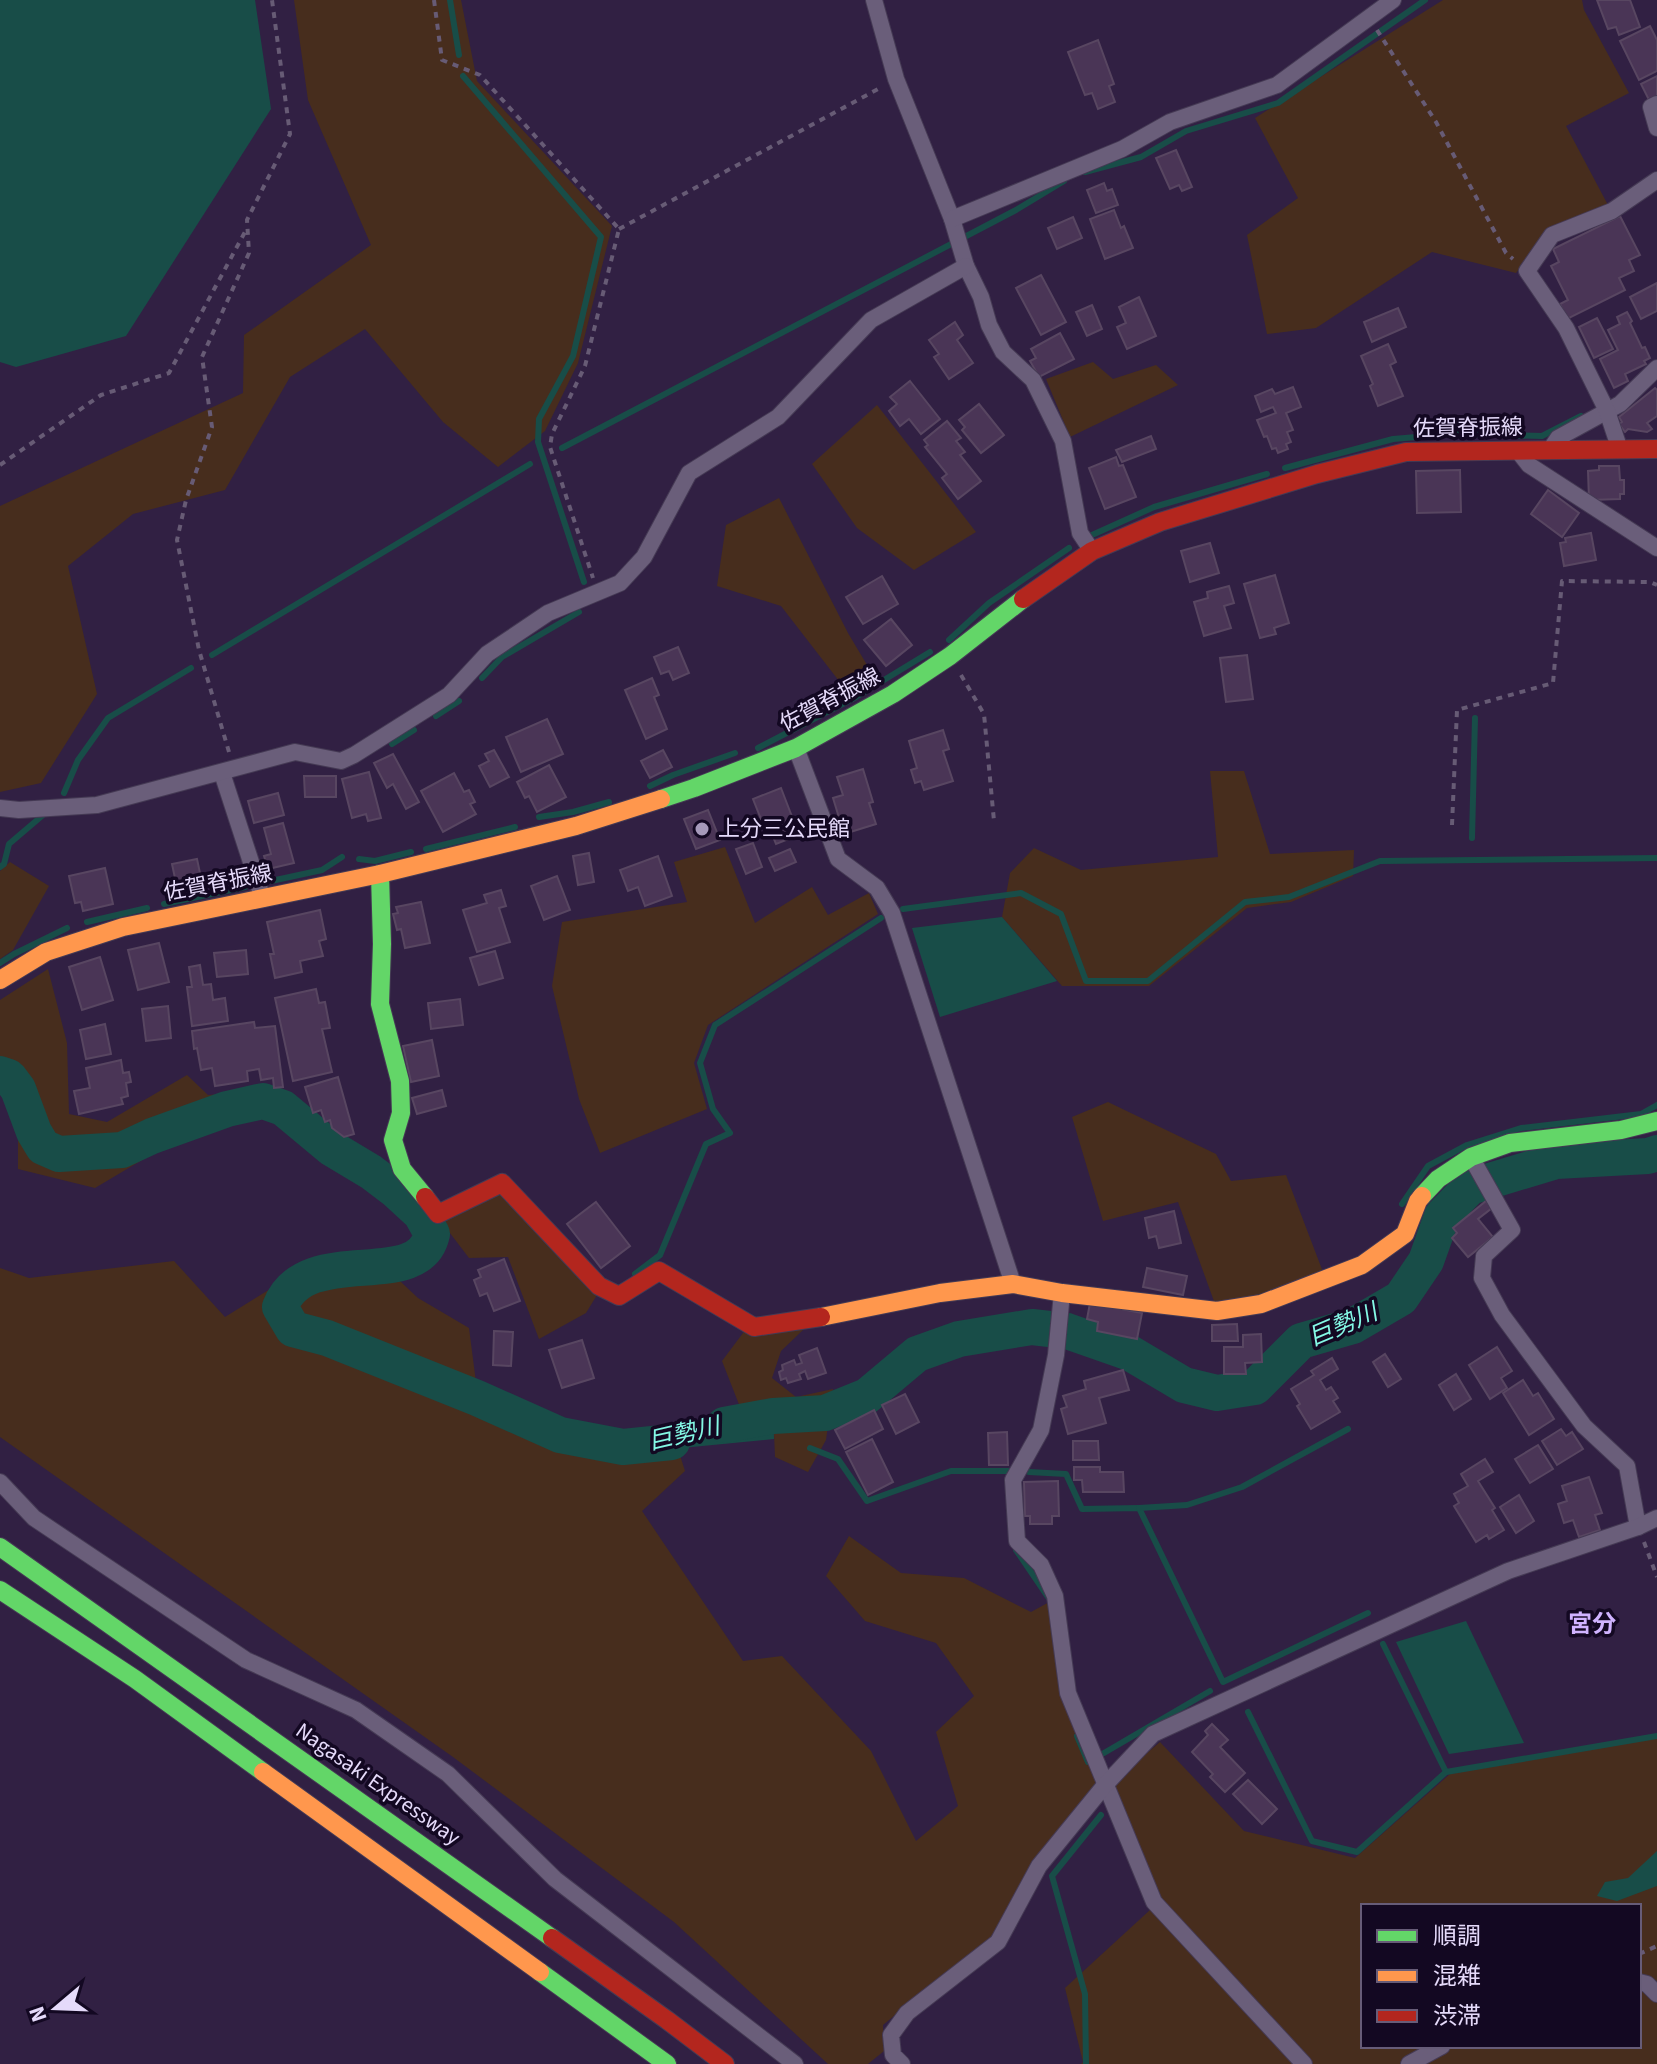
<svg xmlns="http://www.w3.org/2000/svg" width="1657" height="2064" viewBox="0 0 1657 2064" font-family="'Source Sans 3','Noto Sans JP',sans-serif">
	<rect width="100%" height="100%" fill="#312043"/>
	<!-- green -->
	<g fill="#472d1d" fill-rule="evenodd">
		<polygon points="294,0 461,0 477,81 612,226 578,363 545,431 498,467 443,422 365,329 290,377 225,490 133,514 68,566 97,694 41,783 0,792 0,506 243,393 244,335 371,245 308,100"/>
		<polygon points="1443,0 1582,0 1584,10 1629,93 1566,126 1608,205 1549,229 1516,273 1432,252 1316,328 1267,334 1247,235 1298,198 1255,118"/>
		<polygon points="1093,362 1113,379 1156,365 1178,385 1070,437 1046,379"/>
		<polygon points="877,405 976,532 914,570 857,528 812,464"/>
		<polygon points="779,498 848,633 873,675 846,690 781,606 717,586 726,525"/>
		<polygon points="1210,771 1244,771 1270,854 1354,850 1353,876 1291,902 1247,908 1149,986 1062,986 1002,917 1010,873 1034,848 1081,870 1218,857"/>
		<polygon points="725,847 755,923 812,887 828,915 869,893 878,914 708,1025 694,1063 707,1109 600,1153 579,1099 552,986 562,922 687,902 674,862"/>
		<polygon points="10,862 49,886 13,950 0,959 0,871"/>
		<polygon points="48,969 67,1043 69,1114 107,1122 187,1075 208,1095 253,1092 241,1121 159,1150 95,1188 18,1169 18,1126 6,1093 0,1092 0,1000"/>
		<polygon points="1108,1102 1216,1154 1231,1181 1286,1175 1323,1272 1259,1297 1215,1304 1178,1202 1103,1221 1072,1117"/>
		<polygon points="504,1189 597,1295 586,1313 539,1339 508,1257 469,1258 440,1220"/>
		<polygon points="369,1252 418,1298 469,1328 477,1390 560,1427 598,1433 623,1447 651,1451 678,1449 685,1471 642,1511 743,1661 782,1656 871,1751 916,1841 958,1806 936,1732 974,1696 936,1643 865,1621 826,1576 849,1536 901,1573 964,1578 1031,1612 1062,1595 1077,1697 1098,1783 992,1940 958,1963 883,2025 884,2051 868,2064 828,2064 674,1922 453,1757 0,1437 0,1268 29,1278 174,1261 225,1317 307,1266"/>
		<polygon points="823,1311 781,1351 772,1378 796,1397 833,1389 826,1440 808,1472 775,1457 773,1409 740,1407 722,1361 752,1321"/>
		<path d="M1657 1738V2064H1081L1083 2062 1065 1988 1162 1899 1113 1782 1160 1742 1244 1831 1355 1858 1450 1774ZM1363 1906H1639V2046H1363Z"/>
	</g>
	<!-- water -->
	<g fill="#184d48">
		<polygon points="0,0 255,0 271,109 126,336 16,367 0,362"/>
		<polygon points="1002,917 1057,981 940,1017 912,928"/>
		<polygon points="740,1407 773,1409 774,1439 651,1451 623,1447 650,1436"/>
		<polygon points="1466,1621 1524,1743 1449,1754 1396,1642"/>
		<polygon points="1657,1851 1657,1886 1617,1901 1597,1896 1605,1882 1628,1878"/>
	</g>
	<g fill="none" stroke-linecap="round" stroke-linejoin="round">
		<!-- stream -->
		<g stroke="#184d48" stroke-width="6">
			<polyline points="450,0 459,55"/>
			<polyline points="463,76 601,237 573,356 539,419 538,442 584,582"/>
			<polyline points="1085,172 1141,157 1186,131 1278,103 1425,0"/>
			<polyline points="562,448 1016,210 1064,181"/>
			<polyline points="1285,468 1393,439 1452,434 1542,436 1581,416"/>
			<polyline points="1092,535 1154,507 1267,474"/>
			<polyline points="949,640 989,603 1069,548"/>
			<polyline points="212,655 530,464"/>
			<polyline points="482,678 502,657 579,612"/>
			<polyline points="436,716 459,701"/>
			<polyline points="392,744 414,730"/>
			<polyline points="758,748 856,697 930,652"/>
			<polyline points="650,786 673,775 735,753"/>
			<polyline points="64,793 78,760 108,718 191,668"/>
			<polyline points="539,817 573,812 609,802"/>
			<polyline points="1472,838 1475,718"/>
			<polyline points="426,849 515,827"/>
			<polyline points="359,859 375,861 411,852"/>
			<polyline points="0,867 4,864 9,844 43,815"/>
			<polyline points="271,881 322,870 342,857"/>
			<polyline points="164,904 245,887"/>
			<polyline points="903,909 1021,893 1061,914 1086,981 1148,981 1245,902 1289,897 1380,861 1657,858"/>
			<polyline points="87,922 147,908"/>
			<polyline points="0,963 14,954 67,928"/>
			<polyline points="1402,1204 1428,1166 1467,1145 1521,1128 1641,1114 1657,1105"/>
			<polyline points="635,1274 660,1255 706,1144 730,1133 713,1109 700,1063 715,1025 881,918"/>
			<polyline points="810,1448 838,1459 867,1501 951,1471 1010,1471"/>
			<polyline points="1029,1472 1066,1474 1082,1509 1139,1508 1223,1682 1368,1613"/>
			<polyline points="1139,1508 1187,1505 1242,1487 1348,1429"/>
			<polyline points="1016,1550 1048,1597"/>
			<polyline points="1383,1644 1446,1772"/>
			<polyline points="1248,1712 1312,1841 1357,1852 1446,1772 1657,1736"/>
			<polyline points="1077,1736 1088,1762"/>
			<polyline points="1104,1753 1210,1691"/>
			<polyline points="1086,2064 1085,1994 1052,1876 1101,1815"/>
		</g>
		<!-- river -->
		<g stroke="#184d48" stroke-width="36">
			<path d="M0 1074 9 1077 18 1089 34 1132 43 1147 59 1154 122 1150 152 1136 227 1109 263 1101 283 1108 331 1148 371 1172 396 1191 421 1214 432 1234C419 1294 306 1240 280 1307L293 1329 327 1338 477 1398 560 1435 623 1447 672 1442"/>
			<polyline points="724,1425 773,1416 825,1413 867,1396 917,1354 959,1339 1032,1327 1067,1331 1130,1353 1184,1385 1217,1393 1255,1387 1301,1341 1353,1326 1401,1298 1426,1261 1442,1216 1470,1187 1556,1161 1648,1156 1657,1153"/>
		</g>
	</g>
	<!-- building -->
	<g fill="#4a3556" stroke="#584661" stroke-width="2">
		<polygon points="1597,0 1630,0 1640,27 1619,35 1616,27 1608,29"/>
		<polygon points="1650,26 1657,40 1657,71 1639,80 1620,41"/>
		<polygon points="1098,40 1114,84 1109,86 1115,102 1098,109 1092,93 1085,95 1068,52"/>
		<polygon points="1657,76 1657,96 1649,100 1641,84"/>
		<polygon points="1176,150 1192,187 1182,191 1179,185 1170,189 1156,158"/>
		<polygon points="1104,183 1107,191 1112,189 1118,205 1096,213 1087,190"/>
		<polygon points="1114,210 1121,228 1124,226 1133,248 1105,259 1090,219"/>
		<polygon points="1620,216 1640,255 1629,260 1634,271 1619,278 1625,290 1567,319 1560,304 1568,300 1551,266 1559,262 1553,249"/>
		<polygon points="1073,217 1082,238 1057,249 1048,228"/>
		<polygon points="1041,275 1066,322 1041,335 1016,288"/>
		<polygon points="1657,283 1657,311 1641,319 1630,297"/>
		<polygon points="1139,297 1156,336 1127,349 1117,327 1126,323 1119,307"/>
		<polygon points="1092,305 1102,329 1087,336 1076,312"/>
		<polygon points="1398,308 1406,327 1372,342 1364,322"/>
		<polygon points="1627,312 1632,321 1630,323 1642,348 1645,347 1650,358 1644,361 1646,364 1625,374 1628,381 1614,388 1600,359 1618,350 1608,330 1620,324 1617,317"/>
		<polygon points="1597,318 1613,349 1594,358 1579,327"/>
		<polygon points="955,322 963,335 957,340 973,363 949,379 934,357 939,354 929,340"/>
		<polygon points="1060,333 1074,359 1039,377 1030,361 1036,358 1031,349"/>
		<polygon points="1388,344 1396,362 1390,365 1403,396 1378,406 1370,386 1373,384 1361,356"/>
		<polygon points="910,381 940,419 921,434 909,419 900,426 889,411 897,404 890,397"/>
		<polygon points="1293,387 1301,407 1286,413 1293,430 1287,432 1291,442 1286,444 1288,449 1278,453 1276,448 1272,449 1267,436 1264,437 1257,420 1276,413 1273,407 1261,412 1255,396 1272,389 1275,394"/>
		<polygon points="1655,388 1657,390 1657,416 1647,423 1652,429 1647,432 1628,429 1625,432 1619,424 1622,422 1619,417"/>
		<polygon points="979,404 1004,435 981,453 962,430 965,427 959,420"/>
		<polygon points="947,421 961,438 956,441 965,452 960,455 981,481 958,499 942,478 947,474 925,447 928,445 924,440"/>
		<polygon points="1151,436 1156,449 1122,462 1116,450"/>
		<polygon points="1116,457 1119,466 1123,465 1136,497 1105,509 1089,468"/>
		<polygon points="1599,466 1619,466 1620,480 1624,480 1624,494 1620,494 1620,499 1589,500 1588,471 1599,470"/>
		<polygon points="1460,470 1461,512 1417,513 1416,471"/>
		<polygon points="1548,490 1579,513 1562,537 1531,514"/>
		<polygon points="1591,533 1596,560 1564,566 1560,543 1566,542 1565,538"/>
		<polygon points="1210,543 1219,573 1190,582 1181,551"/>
		<polygon points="1275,575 1289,623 1274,628 1276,634 1260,638 1244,584"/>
		<polygon points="882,576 898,604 863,624 846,597"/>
		<polygon points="1229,586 1234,603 1224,606 1231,628 1204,636 1194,602 1208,598 1207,592"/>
		<polygon points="891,619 912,645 886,666 864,640"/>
		<polygon points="678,647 689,673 673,680 669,671 661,674 654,657"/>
		<polygon points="1247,655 1253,699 1226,702 1220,658"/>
		<polygon points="652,678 659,695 654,697 667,729 646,739 625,690"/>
		<polygon points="547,719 563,754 521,772 506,737"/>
		<polygon points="943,730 949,749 943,751 953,781 924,790 921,781 915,783 911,770 917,768 909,741"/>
		<polygon points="494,750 509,777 490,787 479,766 489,761 485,754"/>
		<polygon points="663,750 672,767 650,778 641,761"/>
		<polygon points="393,754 419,802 406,809 393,784 387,788 374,763"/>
		<polygon points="549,765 566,797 537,812 529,796 525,798 517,782"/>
		<polygon points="863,769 873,802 869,803 876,824 844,834 833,798 843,795 837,777"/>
		<polygon points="369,772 381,818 368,821 366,814 352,818 342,779"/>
		<polygon points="454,773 464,792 469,790 475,802 470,804 476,814 443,832 421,791"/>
		<polygon points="304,776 336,776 336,797 305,797"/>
		<polygon points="781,788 799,835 776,844 765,817 761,819 753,799"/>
		<polygon points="278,793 284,815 254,823 248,801"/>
		<polygon points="708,810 720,840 696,849 684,819"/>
		<polygon points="283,823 294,863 268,869 264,856 271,854 264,828"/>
		<polygon points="753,843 762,867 746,874 736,849"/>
		<polygon points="790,849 796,862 775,871 769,858"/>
		<polygon points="589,853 594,882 578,885 573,856"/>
		<polygon points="658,856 672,896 645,906 638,887 628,891 620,870"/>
		<polygon points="197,859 204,892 179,897 172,864"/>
		<polygon points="105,868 113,904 83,911 81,902 75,903 69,876"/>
		<polygon points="557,876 570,910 544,920 531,886"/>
		<polygon points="501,890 506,906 499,908 510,942 477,952 463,910 487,903 484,895"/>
		<polygon points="421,902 430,943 405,948 401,929 397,930 393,914 398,913 396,907"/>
		<polygon points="320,910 326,939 319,941 323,956 300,961 302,972 275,978 270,954 274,954 267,922"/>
		<polygon points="159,943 169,982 138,990 128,950"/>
		<polygon points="246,950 248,974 217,977 214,953"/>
		<polygon points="495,951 503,978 479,985 470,958"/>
		<polygon points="100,957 113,1000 82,1010 69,967"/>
		<polygon points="200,965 203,985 211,984 213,1000 225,998 228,1021 192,1026 187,987 192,987 189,967"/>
		<polygon points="316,989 319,1003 325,1002 330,1028 322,1029 332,1072 293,1081 275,998"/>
		<polygon points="460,999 463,1025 431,1029 428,1003"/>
		<polygon points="168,1006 171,1038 146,1041 142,1009"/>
		<polygon points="254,1022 255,1028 275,1026 283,1087 274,1088 273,1078 261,1080 259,1069 247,1071 248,1081 215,1086 212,1068 201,1070 197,1048 194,1049 192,1031"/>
		<polygon points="105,1024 111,1054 86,1059 80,1030"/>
		<polygon points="432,1040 439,1076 411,1082 403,1046"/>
		<polygon points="121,1060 123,1073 129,1072 131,1082 126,1083 128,1096 121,1098 123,1104 79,1114 74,1091 90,1088 86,1068"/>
		<polygon points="338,1077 354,1134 344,1137 332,1128 330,1120 325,1122 321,1110 313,1113 305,1087"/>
		<polygon points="442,1090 446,1106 417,1114 412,1098"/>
		<polygon points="1486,1201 1492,1208 1478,1219 1493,1237 1468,1257 1452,1238 1457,1233 1453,1228"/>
		<polygon points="596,1202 630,1246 601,1268 567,1224"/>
		<polygon points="1174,1211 1181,1243 1159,1248 1156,1236 1149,1238 1145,1218"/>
		<polygon points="504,1259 520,1301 494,1311 487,1293 480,1296 474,1280 481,1277 478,1270"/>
		<polygon points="1147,1268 1187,1276 1183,1295 1143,1287"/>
		<polygon points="1090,1303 1142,1313 1137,1339 1097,1331 1098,1322 1087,1319"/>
		<polygon points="1237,1324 1238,1341 1212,1341 1212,1325"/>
		<polygon points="494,1331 513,1332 511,1366 493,1365"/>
		<polygon points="1261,1334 1262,1362 1245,1363 1246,1374 1224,1374 1224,1347 1243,1347 1243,1335"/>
		<polygon points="582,1340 594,1378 562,1388 549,1350"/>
		<polygon points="1497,1347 1512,1371 1501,1378 1507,1388 1490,1399 1469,1365"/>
		<polygon points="817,1348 826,1373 808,1379 805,1371 799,1374 801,1379 788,1383 786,1378 781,1380 779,1372 783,1370 782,1365 794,1360 796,1365 802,1363 799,1355"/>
		<polygon points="1385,1354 1401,1379 1388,1387 1373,1362"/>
		<polygon points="1332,1358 1338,1369 1320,1380 1326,1390 1331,1387 1338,1398 1333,1401 1340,1412 1311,1429 1297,1406 1300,1404 1291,1389 1314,1375 1311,1371"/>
		<polygon points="1123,1370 1129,1390 1099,1398 1106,1423 1068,1434 1061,1409 1067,1407 1063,1396 1086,1389 1084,1381"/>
		<polygon points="1456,1374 1471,1399 1454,1410 1439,1385"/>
		<polygon points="1523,1380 1533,1396 1538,1393 1554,1419 1529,1435 1503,1393"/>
		<polygon points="905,1394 919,1422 896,1434 882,1405"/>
		<polygon points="874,1410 883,1429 845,1449 835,1430"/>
		<polygon points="1561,1429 1566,1436 1572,1432 1583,1449 1557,1465 1542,1441"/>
		<polygon points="1007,1432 1008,1465 989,1465 988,1433"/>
		<polygon points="872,1439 893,1482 868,1495 846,1452"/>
		<polygon points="1073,1441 1098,1441 1099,1460 1073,1460"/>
		<polygon points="1538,1445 1553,1469 1530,1483 1515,1459"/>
		<polygon points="1485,1459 1493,1472 1478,1481 1495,1508 1492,1510 1504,1530 1489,1539 1487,1535 1476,1542 1454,1506 1459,1503 1454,1494 1468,1486 1461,1474"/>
		<polygon points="1074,1467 1100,1467 1100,1472 1123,1472 1124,1492 1083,1492 1082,1480 1074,1480"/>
		<polygon points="1589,1477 1602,1513 1595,1515 1600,1530 1579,1537 1573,1520 1564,1523 1558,1504 1567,1501 1562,1486"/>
		<polygon points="1058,1481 1059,1516 1052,1516 1052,1524 1030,1524 1030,1516 1025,1516 1024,1482"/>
		<polygon points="1519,1495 1534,1521 1516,1533 1500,1507"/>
		<polygon points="1212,1724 1228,1740 1220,1747 1245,1773 1225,1792 1210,1777 1213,1774 1192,1752 1208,1735 1205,1731"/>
		<polygon points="1248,1780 1277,1809 1262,1824 1233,1794"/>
	</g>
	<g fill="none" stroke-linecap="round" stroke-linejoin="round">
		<!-- street casing -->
		<g stroke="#453a54" stroke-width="18">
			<g id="street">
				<polyline points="874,0 896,79 952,219 966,266 981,297 989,325 1003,352 1033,380 1063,441 1080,533 1092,551"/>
				<polyline points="1657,104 1651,107 1657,128"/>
				<polyline points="952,219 1122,149 1170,122 1277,85 1393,0"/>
				<polyline points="1550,450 1558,438 1620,404 1657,368"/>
				<polyline points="1620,450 1607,411 1566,328 1527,271 1552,235 1612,211 1657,180"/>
				<polyline points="1518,451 1529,465 1657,548"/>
				<polyline points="796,748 838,859 877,888 892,913 1013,1284"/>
				<polyline points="222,773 263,899"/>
				<polyline points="0,808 19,810 97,805 295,752 341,761 354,755 449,695 487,654 548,613 620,583 644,557 689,473 778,417 871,320 966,266"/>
				<polyline points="1471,1157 1512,1230 1484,1256 1482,1278 1502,1315 1584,1426 1627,1466 1638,1527"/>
				<polyline points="1062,1293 1056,1355 1041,1430 1013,1480 1017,1541 1041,1565 1055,1596 1068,1693 1154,1902 1304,2064"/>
				<polyline points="0,1482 34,1518 246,1660 356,1710 448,1774 555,1879 795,2064"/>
				<polyline points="1639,1982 1647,1984 1657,1994"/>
				<polyline points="902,2064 893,2055 891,2035 907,2013 998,1942 1039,1866 1105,1785 1153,1734 1508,1571 1638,1527 1657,1518"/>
				<polyline points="1409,2064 1442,2046"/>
			</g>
		</g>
		<!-- fast casing -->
		<g stroke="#453a54" stroke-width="20">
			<g id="fast">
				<polyline points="661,799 694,788 796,748 893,694 950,656 1023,599"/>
				<polyline points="380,874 382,944 380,1004 400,1081 401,1113 393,1140 402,1169 425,1197"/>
				<polyline points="1422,1196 1438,1179 1471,1157 1510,1143 1621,1130 1657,1121"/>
				<polyline points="0,1547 552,1938"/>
				<polyline points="0,1590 135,1679 263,1772"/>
				<polyline points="540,1972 667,2064"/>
			</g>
		</g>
		<!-- slow casing -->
		<g stroke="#453a54" stroke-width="20">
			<g id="slow">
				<polyline points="0,980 46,952 123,927 380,874 576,826 661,799"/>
				<polyline points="821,1317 940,1293 1013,1284 1062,1293 1217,1311 1261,1304 1362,1265 1405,1234 1418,1201 1422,1196"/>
				<polyline points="263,1772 540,1972"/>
			</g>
		</g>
		<!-- jam casing -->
		<g stroke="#453a54" stroke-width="20">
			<g id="jam">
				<polyline points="1023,599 1092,551 1160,522 1317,474 1406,452 1657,449"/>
				<polyline points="425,1197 438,1214 502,1183 599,1286 619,1296 659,1271 754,1327 821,1317"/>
				<polyline points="552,1938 667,2020 725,2064"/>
			</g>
		</g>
		<!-- path -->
		<g stroke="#675b75" stroke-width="4" stroke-dasharray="6 6" stroke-linecap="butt">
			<polyline points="434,0 442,60 480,75 619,229 585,366 552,434 550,447 593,578"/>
			<polyline points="1377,30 1436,122 1506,253 1513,259"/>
			<polyline points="619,229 880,88"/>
			<polyline points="0,465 101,395 169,373 246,230"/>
			<polyline points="961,675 984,714 994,821"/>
			<polyline points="229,752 199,650 177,540 186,500 212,427 202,357 249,253 247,220 290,134 272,0"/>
			<polyline points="1452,825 1457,710 1553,683 1562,581 1650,582 1657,585"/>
			<polyline points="1644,1542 1657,1577"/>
			<polyline points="1639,1954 1657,1946"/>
		</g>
		<!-- street -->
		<use href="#street" stroke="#6a5e7a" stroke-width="16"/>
		<!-- fast -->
		<use href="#fast" stroke="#63d668" stroke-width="18"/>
		<!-- slow -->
		<use href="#slow" stroke="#ff974d" stroke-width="18"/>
		<!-- jam -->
		<use href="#jam" stroke="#b3261e" stroke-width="18"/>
	</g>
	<!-- markers -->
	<circle fill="#a699ba" stroke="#130822" stroke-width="3" cx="702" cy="829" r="8"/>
	<g text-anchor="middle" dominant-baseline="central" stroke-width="7" stroke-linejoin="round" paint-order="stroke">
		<!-- street labels -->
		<g font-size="22" fill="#e5dafa" stroke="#130822">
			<text transform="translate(1468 428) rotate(-1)">佐賀脊振線</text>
			<text transform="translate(830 700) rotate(-28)">佐賀脊振線</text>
			<text transform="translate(218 883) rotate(-11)">佐賀脊振線</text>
			<text transform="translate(378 1784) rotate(35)">Nagasaki Expressway</text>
		</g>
		<!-- poi labels -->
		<g font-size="22" fill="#e5dafa" stroke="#130822" text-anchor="start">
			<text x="718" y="829">上分三公民館</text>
		</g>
		<!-- water labels -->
		<g font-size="24" font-style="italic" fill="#84f8e5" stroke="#130822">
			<text transform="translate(1343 1325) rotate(-23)">巨勢川</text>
			<text transform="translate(684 1434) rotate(-13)">巨勢川</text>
		</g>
		<!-- neighbourhood labels -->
		<g font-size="24" font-weight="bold" fill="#d0b3ff" stroke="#130822">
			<text x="1592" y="1624">宮分</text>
		</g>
	</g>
	<!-- legend -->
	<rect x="1361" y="1904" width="280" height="144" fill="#130822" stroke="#675c78" stroke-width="2"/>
	<rect x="1377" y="1930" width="40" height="12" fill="#63d668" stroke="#675c78" stroke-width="2"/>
	<text x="1433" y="1944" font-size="24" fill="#e5dafa">順調</text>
	<rect x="1377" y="1970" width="40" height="12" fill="#ff974d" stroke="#675c78" stroke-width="2"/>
	<text x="1433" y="1984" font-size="24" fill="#e5dafa">混雑</text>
	<rect x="1377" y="2010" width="40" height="12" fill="#b3261e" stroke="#675c78" stroke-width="2"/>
	<text x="1433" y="2024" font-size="24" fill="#e5dafa">渋滞</text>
	<!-- north arrow -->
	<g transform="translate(56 2008) rotate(251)" stroke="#130822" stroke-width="6" paint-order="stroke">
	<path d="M0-6L14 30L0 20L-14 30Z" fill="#e5dafa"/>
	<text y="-12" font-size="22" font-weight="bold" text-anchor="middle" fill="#e5dafa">N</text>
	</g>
</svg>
